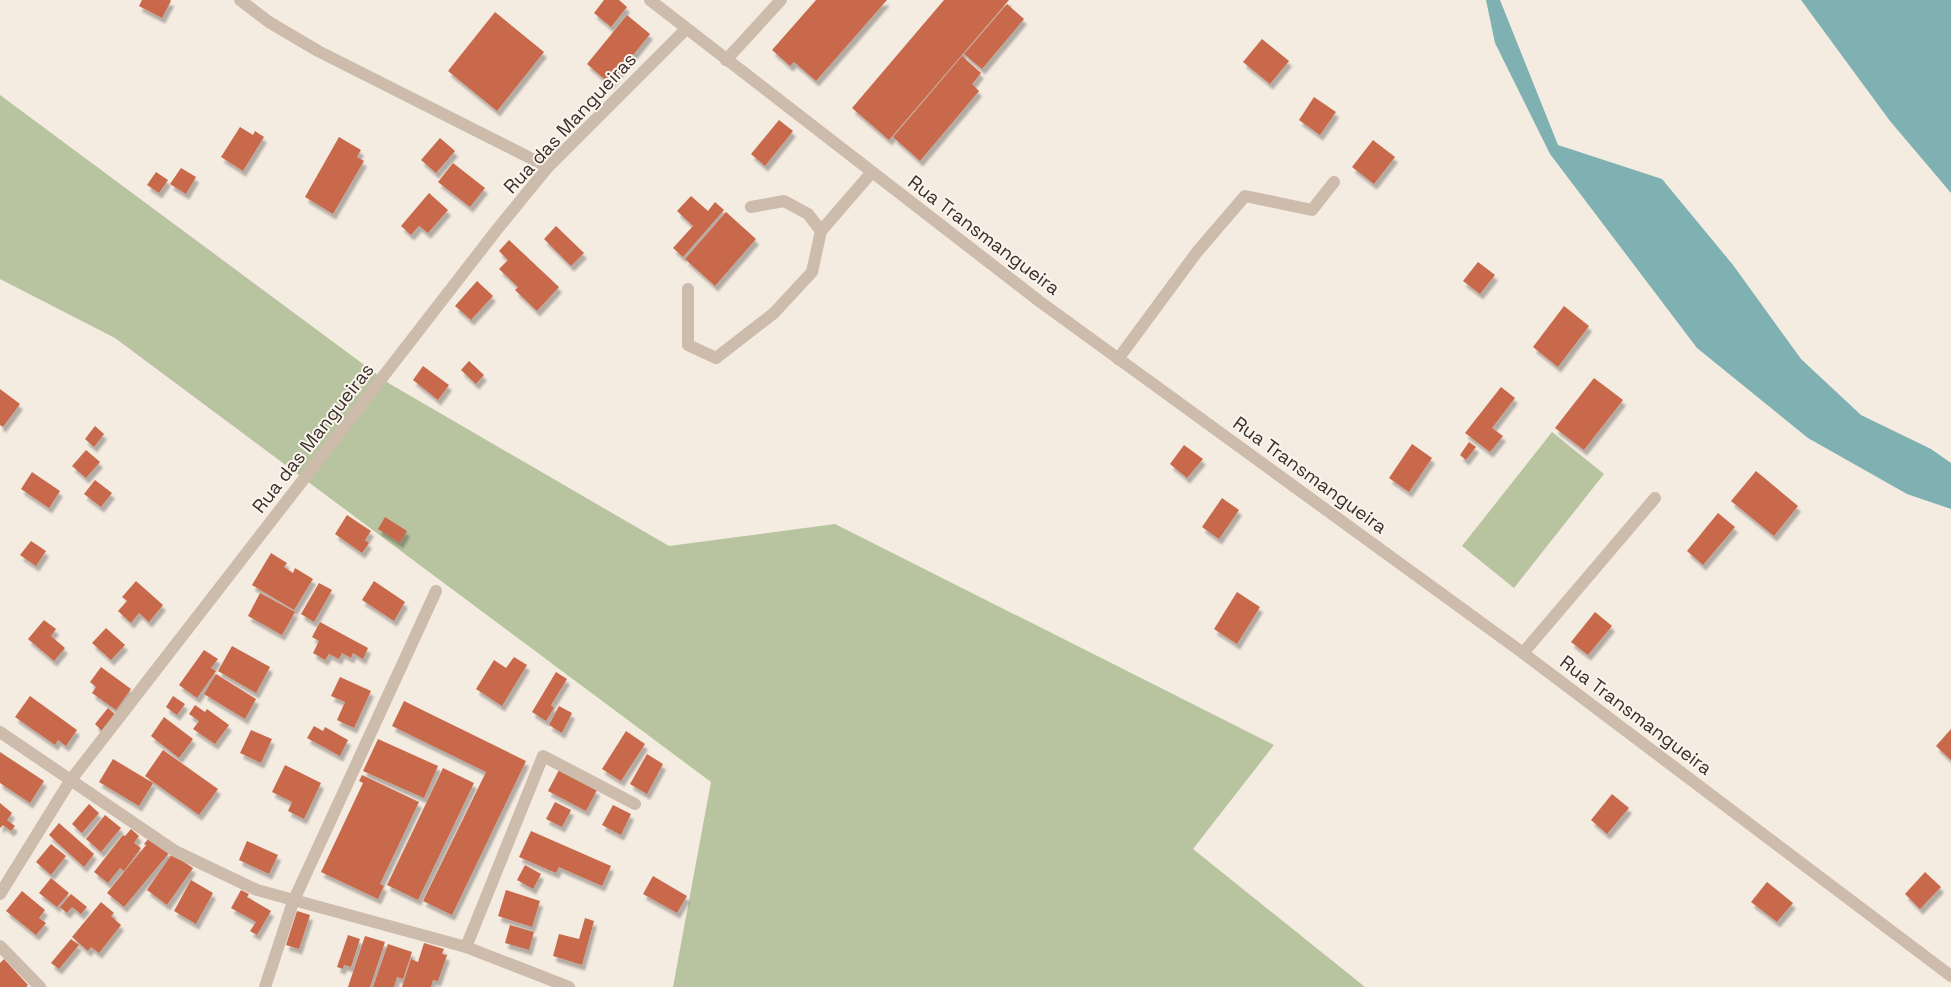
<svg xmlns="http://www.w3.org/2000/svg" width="1951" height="987" viewBox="0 0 1951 987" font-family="'Space Grotesk',sans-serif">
	<defs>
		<filter id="shadow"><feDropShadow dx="3" dy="5.5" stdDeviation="1" flood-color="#0004"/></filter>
	</defs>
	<rect width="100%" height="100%" fill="#f4ebe1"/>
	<!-- green -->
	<g fill="#b8c4a0">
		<polygon points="0,95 390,384 669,546 835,524 1274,745 1193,849 1365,987 673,987 711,782 115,338 0,279"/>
		<polygon points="1552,432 1604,474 1514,588 1462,546"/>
	</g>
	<!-- water -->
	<g fill="#7fb0b2">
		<polygon points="1486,0 1500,0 1558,145 1662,179 1733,265 1801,359 1861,415 1931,449 1951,463 1951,509 1907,494 1808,438 1697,348 1550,154 1495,43"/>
		<polygon points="1801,0 1951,0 1951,193 1890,121"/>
	</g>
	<!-- building -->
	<g fill="#c8694b" filter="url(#shadow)">
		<polygon points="142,0 170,0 171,1 162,18 139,6"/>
		<polygon points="604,0 619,0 627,7 611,27 594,13"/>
		<polygon points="816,0 887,0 816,81 794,62 790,66 772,50"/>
		<polygon points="944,0 1009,0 889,140 852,108"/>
		<polygon points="1007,4 1024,19 982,69 964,54"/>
		<polygon points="495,12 544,52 497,111 448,71"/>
		<polygon points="627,15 650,34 610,84 587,64"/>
		<polygon points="1262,39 1289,61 1270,84 1243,62"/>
		<polygon points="962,56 981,73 972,84 979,91 920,161 893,137"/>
		<polygon points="1314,97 1336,112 1320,135 1299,120"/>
		<polygon points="779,120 793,131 765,166 751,154"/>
		<polygon points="240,127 253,135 255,131 264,137 243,171 221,157"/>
		<polygon points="339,137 361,150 357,157 364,161 333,214 305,197"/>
		<polygon points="440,138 455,151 436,173 421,160"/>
		<polygon points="1373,140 1395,157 1374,184 1352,167"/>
		<polygon points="453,163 485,188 470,207 438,182"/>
		<polygon points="181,168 196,177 186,194 170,184"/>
		<polygon points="156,172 168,180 159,193 147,185"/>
		<polygon points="429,193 448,210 428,233 419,226 411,235 401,226"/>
		<polygon points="691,196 708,211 715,202 724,210 683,257 673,248 693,226 677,211"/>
		<polygon points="726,212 756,239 715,286 685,259"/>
		<polygon points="556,226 584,253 571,266 544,239"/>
		<polygon points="509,240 559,287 537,311 515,290 518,287 499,269 508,260 499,251"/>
		<polygon points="1478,262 1495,275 1480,294 1463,281"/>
		<polygon points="477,281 493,296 471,320 455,306"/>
		<polygon points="1564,306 1589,326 1558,367 1533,347"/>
		<polygon points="469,361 484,375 476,384 461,370"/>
		<polygon points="423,366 449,385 438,400 413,380"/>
		<polygon points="1594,378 1623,400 1584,450 1555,428"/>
		<polygon points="1501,387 1515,398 1492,428 1503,436 1490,452 1465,433"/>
		<polygon points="0,389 20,404 3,427 0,425"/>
		<polygon points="95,426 104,434 94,447 85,439"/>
		<polygon points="1469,442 1476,447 1466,460 1460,455"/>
		<polygon points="1412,444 1432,458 1409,492 1389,478"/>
		<polygon points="1184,445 1203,459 1187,478 1170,464"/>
		<polygon points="86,450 100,462 86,478 72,466"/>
		<polygon points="1756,471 1798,506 1774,536 1731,501"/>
		<polygon points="32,472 60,491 49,508 21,489"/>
		<polygon points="95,480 112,493 101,507 84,494"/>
		<polygon points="1222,498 1239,510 1219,539 1202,527"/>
		<polygon points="1718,513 1735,527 1703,565 1687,551"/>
		<polygon points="347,515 371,531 365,540 369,543 362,553 335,534"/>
		<polygon points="385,517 407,531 400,543 378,529"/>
		<polygon points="31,541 46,551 36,566 20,555"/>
		<polygon points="271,553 287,563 284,567 293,573 295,568 313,579 294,610 252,585"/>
		<polygon points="136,581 163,605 149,622 139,613 131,623 118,611 127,601 122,597"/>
		<polygon points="374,581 405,602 394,621 362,600"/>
		<polygon points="319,583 332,590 314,622 301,614"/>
		<polygon points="1237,592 1260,607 1237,644 1214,629"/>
		<polygon points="260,593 295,612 282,635 248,616"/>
		<polygon points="1595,612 1612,626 1588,655 1571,642"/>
		<polygon points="44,620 56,629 51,636 65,648 54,661 28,639"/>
		<polygon points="320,622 368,648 363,659 353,653 351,658 342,653 339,659 329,654 325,660 313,653 319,641 312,637"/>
		<polygon points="106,628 125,645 111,660 92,643"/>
		<polygon points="232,646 270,667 256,693 218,671"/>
		<polygon points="204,650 218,659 211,668 216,671 197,698 179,685"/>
		<polygon points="514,657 527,665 502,706 476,689 494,660 506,668"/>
		<polygon points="101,667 131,689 116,710 92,693 96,687 90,682"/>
		<polygon points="556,672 567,679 551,705 554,708 546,721 532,712"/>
		<polygon points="216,674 256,699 245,719 204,694"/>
		<polygon points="340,677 371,691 354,728 337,720 345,702 331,696"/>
		<polygon points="30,696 77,730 66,746 58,740 55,745 15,717"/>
		<polygon points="173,696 185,704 177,715 166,707"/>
		<polygon points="404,701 526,761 452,915 423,901 486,772 392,726"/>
		<polygon points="195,705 205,712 207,709 229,725 215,744 193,729 199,721 189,714"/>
		<polygon points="559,706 572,713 562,733 549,725"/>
		<polygon points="108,708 117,716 103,732 95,724"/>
		<polygon points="164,717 193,739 179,758 151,736"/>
		<polygon points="314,726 323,731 325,727 348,740 340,756 307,738"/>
		<polygon points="1951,729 1951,760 1936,746"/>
		<polygon points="251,730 272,739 261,763 240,753"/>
		<polygon points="626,731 645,744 621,781 602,769"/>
		<polygon points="378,739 438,766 424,798 363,771"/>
		<polygon points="163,750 218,789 199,815 145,776"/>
		<polygon points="0,752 44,781 30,803 0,783"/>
		<polygon points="647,754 663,764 647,794 630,784"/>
		<polygon points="113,759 153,783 139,806 99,782"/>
		<polygon points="285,765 321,783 304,819 288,811 292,802 272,792"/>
		<polygon points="443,768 474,783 418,900 387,885"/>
		<polygon points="559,770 597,790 586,811 548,791"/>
		<polygon points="362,775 419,802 380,884 384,886 378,899 321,872 363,783 359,781"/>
		<polygon points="1612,794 1629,808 1607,834 1591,820"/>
		<polygon points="555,802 571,810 562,827 546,819"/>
		<polygon points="0,803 12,813 7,820 15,826 11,831 3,825 0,828"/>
		<polygon points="89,804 99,813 82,833 72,824"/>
		<polygon points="613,805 631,814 621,835 602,825"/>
		<polygon points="105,815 121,828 101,852 86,839"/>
		<polygon points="59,823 94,854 84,867 49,835"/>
		<polygon points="131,829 139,836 134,843 141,848 124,871 120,868 108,883 94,872 123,835 125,836"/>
		<polygon points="531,831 611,866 602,886 559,867 556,873 519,857"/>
		<polygon points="150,837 169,853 124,907 107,893 146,845 144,844"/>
		<polygon points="247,841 278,855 269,874 239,860"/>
		<polygon points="51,844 66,856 51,875 36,862"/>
		<polygon points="172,854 193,868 167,905 147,890"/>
		<polygon points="525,865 541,874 533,889 517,880"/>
		<polygon points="1925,872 1941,887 1920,909 1905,894"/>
		<polygon points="653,876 687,896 677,913 643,894"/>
		<polygon points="51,878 69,893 57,907 39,893"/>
		<polygon points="191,880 213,893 196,924 174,911"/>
		<polygon points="1767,882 1793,903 1777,922 1751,902"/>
		<polygon points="241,890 249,894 247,897 271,911 257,935 250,931 256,922 231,908"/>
		<polygon points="506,890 540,901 532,927 498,916"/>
		<polygon points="22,891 45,910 39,918 46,923 36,935 6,911"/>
		<polygon points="71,894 87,907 81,914 72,907 67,913 60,907"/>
		<polygon points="101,902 114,913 111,916 121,925 99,953 91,947 88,951 72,937"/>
		<polygon points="297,911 310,915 299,949 286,945"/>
		<polygon points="585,918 594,921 582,965 553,956 559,934 579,939"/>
		<polygon points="510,925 534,932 529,950 505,943"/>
		<polygon points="348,935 360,939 351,967 344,965 343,969 337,967"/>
		<polygon points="365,936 385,942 370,987 348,987"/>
		<polygon points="71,939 79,945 59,969 51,963"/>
		<polygon points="424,943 444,949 442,954 447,955 438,981 433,980 431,987 402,987 411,959 418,962"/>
		<polygon points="388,944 412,952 403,979 397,977 394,987 373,987"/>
		<polygon points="4,959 28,985 26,987 0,987 0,963"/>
	</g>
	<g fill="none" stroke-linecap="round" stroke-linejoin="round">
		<!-- minor -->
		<g stroke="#cdbbac" stroke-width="12">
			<polyline points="240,0 269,22 318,51 548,167"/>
			<polyline points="726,60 781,0"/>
			<polyline points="751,207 784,201 808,214 821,231"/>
			<polyline points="688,289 688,345 716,358 774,313 812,272 821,231 872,172"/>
			<polyline points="1118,359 1197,252 1245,196 1312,210 1334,182"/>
			<polyline points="1523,653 1655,498"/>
			<polyline points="0,732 175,851 257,890 466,947 569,987"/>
			<polyline points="0,894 70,781 495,232 548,167 686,29"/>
			<polyline points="0,946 40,987"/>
			<polyline points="466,947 543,756 635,804"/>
			<polyline points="265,987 293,902 436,591"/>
		</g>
		<!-- tertiary -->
		<polyline stroke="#cdbbac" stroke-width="12" points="650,0 1039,301 1523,653 1951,976"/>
	</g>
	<g text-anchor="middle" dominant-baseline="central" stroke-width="4" stroke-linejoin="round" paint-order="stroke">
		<!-- street labels -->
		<g font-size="19" fill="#3b302b" stroke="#fbf5ee">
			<text transform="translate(570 123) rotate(-47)">Rua das Mangueiras</text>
			<text transform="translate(984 235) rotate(37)">Rua Transmangueira</text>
			<text transform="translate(313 438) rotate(-52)">Rua das Mangueiras</text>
			<text transform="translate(1310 475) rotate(36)">Rua Transmangueira</text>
			<text transform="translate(1636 715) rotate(37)">Rua Transmangueira</text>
		</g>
	</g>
</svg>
